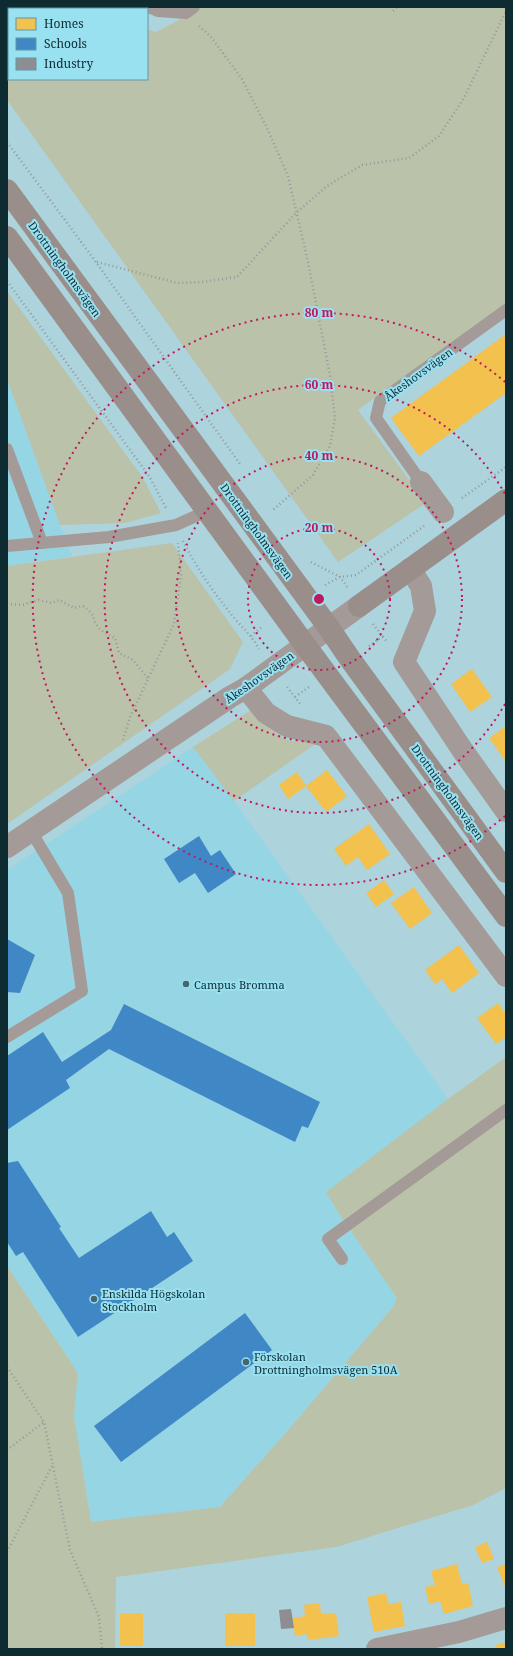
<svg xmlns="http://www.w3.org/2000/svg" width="513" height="1656" viewBox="0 0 513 1656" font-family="'Noto Serif',serif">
	<rect width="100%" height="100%" fill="#add3dd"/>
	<!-- built -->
	<g fill="#96d5e4">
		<polygon points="7,379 60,525 72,556 7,566"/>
		<polygon points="193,747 234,801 448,1099 326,1192 340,1215 397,1298 393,1307 290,1428 220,1507 91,1522 74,1416 78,1373 7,1266 7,870"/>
	</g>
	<!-- green -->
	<g fill="#bac2a9">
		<polygon points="7,7 106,7 108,9 9,9 9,79 147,79 147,29 156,32 203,7 506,7 506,303 358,410 426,503 338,562 7,100"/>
		<polygon points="7,291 143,478 161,513 125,523 60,525 7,379"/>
		<polygon points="172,543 243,642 230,669 7,824 7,566"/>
		<polygon points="251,710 279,735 290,741 318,742 234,801 193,747"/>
		<polygon points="506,1057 506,1488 473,1505 336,1547 116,1577 115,1649 7,1649 7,1266 78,1373 74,1416 91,1522 220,1507 290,1428 393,1307 397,1298 340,1215 326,1192 448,1099"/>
	</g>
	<!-- homes -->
	<g fill="#f2c14e">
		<polygon points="506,334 506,393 419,456 391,418"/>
		<polygon points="472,669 492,697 470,712 451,684"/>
		<polygon points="506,726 506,762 489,738"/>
		<polygon points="327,770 347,796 326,812 306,786 288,799 279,785 297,772 306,786"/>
		<polygon points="369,824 390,854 367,870 358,857 346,866 334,849"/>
		<polygon points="384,880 394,894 376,907 366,893"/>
		<polygon points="414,887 432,913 410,929 391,903"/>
		<polygon points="459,945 479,973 452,993 442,979 435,984 425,970"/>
		<polygon points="498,1003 506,1014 506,1037 496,1044 477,1018"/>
		<polygon points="487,1542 494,1559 482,1563 475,1547"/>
		<polygon points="457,1564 462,1584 468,1583 473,1606 444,1614 440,1601 429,1604 425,1587 435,1585 431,1571"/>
		<polygon points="506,1564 506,1589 497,1567"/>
		<polygon points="386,1593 388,1604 401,1602 405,1626 374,1632 367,1597"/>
		<polygon points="320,1603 321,1614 336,1613 339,1636 308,1640 307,1634 295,1636 292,1618 305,1616 304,1605"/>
		<rect x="120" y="1613" width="23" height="33"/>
		<rect x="225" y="1613" width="30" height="33"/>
		<polygon points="506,1642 506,1649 497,1649 495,1645"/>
	</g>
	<!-- schools -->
	<g fill="#3f88c5">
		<polygon points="199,836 211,856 220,850 236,874 208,893 195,873 179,883 164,859"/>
		<polygon points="7,939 35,955 20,993 7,992"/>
		<polygon points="124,1004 320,1102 308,1128 302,1126 295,1142 109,1049 66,1080 70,1088 7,1130 7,1056 43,1032 62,1062 111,1030"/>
		<polygon points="18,1161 61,1227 59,1228 79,1258 151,1211 167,1237 174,1232 193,1261 78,1337 23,1252 16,1256 7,1242 7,1163"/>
		<polygon points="245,1313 272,1350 121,1462 94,1426"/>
	</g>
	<!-- industry -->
	<polygon fill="#8d8d92" points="291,1609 294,1628 281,1629 279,1610"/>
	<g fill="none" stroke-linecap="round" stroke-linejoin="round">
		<!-- path -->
		<g stroke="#939a9c" stroke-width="2.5" stroke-dasharray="1 3" stroke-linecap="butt">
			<polyline points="393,11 397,7"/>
			<polyline points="199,26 211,37 242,79 268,130 288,176 308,262 330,375 335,418 330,446 313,475 273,510"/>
			<polyline points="7,142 96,262 240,464"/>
			<polyline points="97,262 177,283 202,282 237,277 296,213 327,186 362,165 409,158 439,136 464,98 506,11"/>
			<polyline points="7,281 149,476 166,508"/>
			<polyline points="462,498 506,467"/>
			<path d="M183 541C197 569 216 596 236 620 245 630 253 638 259 649"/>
			<polyline points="311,562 340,577 347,587"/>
			<polyline points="325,585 340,577 356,575 424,526"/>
			<path d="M7 604 22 605 39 600 52 603 59 600 74 608 83 606C96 615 91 617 98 627 102 632 109 635 115 638L119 653 133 660 149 680"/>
			<polyline points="373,624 387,642"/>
			<polyline points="251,636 263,626"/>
			<polyline points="369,646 383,636"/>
			<polyline points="287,687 301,705"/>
			<polyline points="295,697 309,687"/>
			<polyline points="123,740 130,717 174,624 181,575 178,543"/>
			<polyline points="7,1367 44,1422 70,1550 99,1617 102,1649"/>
			<polyline points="7,1450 44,1422"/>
			<polyline points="7,1552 52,1466"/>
		</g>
		<!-- lane -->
		<g stroke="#a49a97" stroke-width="12">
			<polyline points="149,7 158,11 186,13 194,7"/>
			<polyline points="7,449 42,543"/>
			<polyline points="421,482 376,418 380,401 506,310"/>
			<polyline points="7,546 109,537 176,525 207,511"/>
			<polyline points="7,1037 82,991 68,893 31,831"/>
			<polyline points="342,1259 328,1239 506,1110"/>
		</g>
		<!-- street -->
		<g stroke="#a49a97" stroke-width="22">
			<polyline points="421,482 443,512"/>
			<polyline points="410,569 421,586 425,611 404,662 463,751 506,811"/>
			<polyline points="246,688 266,713 287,726 326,736 506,976"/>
			<polyline points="7,847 230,697 246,688 359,606"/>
			<polyline points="377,1649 459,1632 506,1618"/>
		</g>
		<!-- secondary -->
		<g stroke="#9a8e8b" stroke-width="22">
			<polyline points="7,190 329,628 350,659 506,872"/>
			<polyline points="7,237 305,645 506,916"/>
			<polyline points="359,606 506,500"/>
		</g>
	</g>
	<!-- distance rings -->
	<g fill="none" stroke="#c2185b" stroke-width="2" stroke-dasharray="2 4">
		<circle cx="319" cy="599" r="71"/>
		<circle cx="319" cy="599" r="143"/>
		<path d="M505 704A214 214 0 1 1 505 494"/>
		<path d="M505 816A286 286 0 1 1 505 382"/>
	</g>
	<!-- markers -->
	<g fill="#45666d" stroke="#99e0f1" stroke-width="1.5">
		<circle cx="186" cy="984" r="4"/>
		<circle cx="94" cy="1299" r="4"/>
		<circle cx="246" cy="1362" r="4"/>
	</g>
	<g text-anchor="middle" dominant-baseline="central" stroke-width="4" stroke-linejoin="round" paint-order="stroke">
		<!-- street labels -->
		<g font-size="11" fill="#0d2b31" stroke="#99e0f1">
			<text transform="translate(65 269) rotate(54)">Drottningholmsvägen</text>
			<text transform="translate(418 374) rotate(-36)">Åkeshovsvägen</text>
			<text transform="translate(257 531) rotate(54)">Drottningholmsvägen</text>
			<text transform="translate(259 677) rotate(-35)">Åkeshovsvägen</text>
			<text transform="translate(448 792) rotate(54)">Drottningholmsvägen</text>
		</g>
		<!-- poi labels -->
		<g font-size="11" fill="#0d2b31" stroke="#99e0f1" text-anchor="start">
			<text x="194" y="984">Campus Bromma</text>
			<text x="102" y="1293">Enskilda Högskolan<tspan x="102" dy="13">Stockholm</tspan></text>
			<text x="254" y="1356">Förskolan<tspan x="254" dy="13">Drottningholmsvägen 510A</tspan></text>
		</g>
	</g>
	<circle cx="319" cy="599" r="6" fill="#c2185b" stroke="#99e0f1" stroke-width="2"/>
	<g font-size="12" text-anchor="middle" font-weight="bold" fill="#c2185b" stroke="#99e0f1" stroke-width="4" stroke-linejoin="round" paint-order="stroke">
		<text x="319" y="317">80 m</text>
		<text x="319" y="389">60 m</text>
		<text x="319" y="460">40 m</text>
		<text x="319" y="532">20 m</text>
	</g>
	<!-- border -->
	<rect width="513" height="1656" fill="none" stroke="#0d2b31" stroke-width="16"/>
	<!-- legend -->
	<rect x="8" y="8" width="140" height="72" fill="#99e0f1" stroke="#6198a4"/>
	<rect x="16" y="18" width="20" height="12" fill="#f2c14e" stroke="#6198a4"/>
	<text x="44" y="28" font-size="12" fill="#0d2b31">Homes</text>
	<rect x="16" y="38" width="20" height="12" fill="#3f88c5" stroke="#6198a4"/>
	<text x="44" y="48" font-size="12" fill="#0d2b31">Schools</text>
	<rect x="16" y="58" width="20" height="12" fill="#8d8d92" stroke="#6198a4"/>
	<text x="44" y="68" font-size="12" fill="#0d2b31">Industry</text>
</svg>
